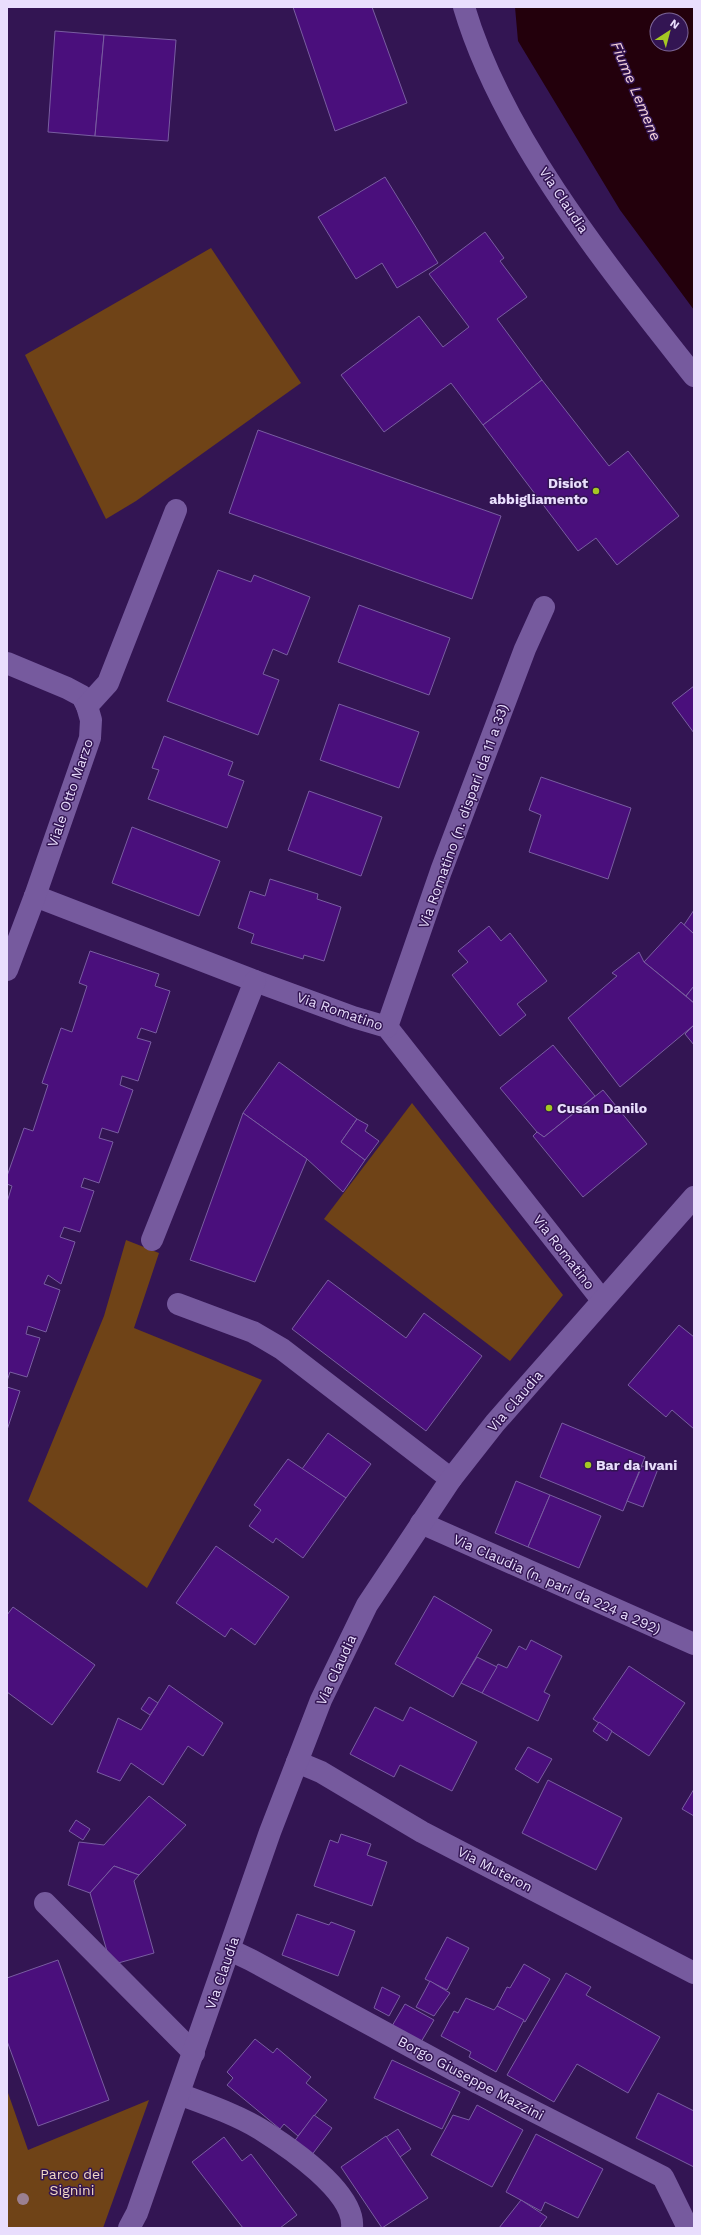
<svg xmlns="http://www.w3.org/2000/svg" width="701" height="2235" viewBox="0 0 701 2235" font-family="'Work Sans',sans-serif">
	<rect width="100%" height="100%" fill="#331553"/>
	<!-- green -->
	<g fill="#6f4317">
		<polygon points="211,248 301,383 136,501 106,519 25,355"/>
		<polygon points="412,1103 563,1295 510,1361 324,1219"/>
		<polygon points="126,1240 159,1253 134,1328 262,1380 147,1588 28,1501 104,1316"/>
		<polygon points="7,2090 28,2150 149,2100 103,2228 7,2228"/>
	</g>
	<!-- water -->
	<path fill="#23000c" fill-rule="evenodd" d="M515 7H694V310L620 210 518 41ZM657 20H681V44H657Z"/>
	<!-- building -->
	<g fill="#4a0f7c" stroke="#795da1">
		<polygon points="293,7 372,7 407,103 335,131"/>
		<polygon points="55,31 104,35 95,136 48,132"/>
		<polygon points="104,35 176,40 168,141 95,136"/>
		<polygon points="385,177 438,263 397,288 382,263 356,279 318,217"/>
		<polygon points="485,232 504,258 500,261 527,297 497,319 542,380 483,425 451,383 384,432 341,375 419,316 443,347 469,327 429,274"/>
		<polygon points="542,380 609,466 628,451 679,516 617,565 596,538 578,551 483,425"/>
		<polygon points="258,430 501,516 472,599 229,513"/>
		<polygon points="218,570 251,582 254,575 310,597 287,655 273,649 263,674 279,680 258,735 167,701"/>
		<polygon points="359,605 450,638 429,695 338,662"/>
		<polygon points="694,686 694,733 672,703"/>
		<polygon points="339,704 419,732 399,788 320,760"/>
		<polygon points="164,736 233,762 228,775 244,781 227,828 148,799 159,770 152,768"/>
		<polygon points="541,777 631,808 608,879 529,852 541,815 529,810"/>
		<polygon points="309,791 382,817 361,876 288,850"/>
		<polygon points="132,827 220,861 199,916 112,883"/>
		<polygon points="270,879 318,894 317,899 341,907 324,961 304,955 303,959 251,943 254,934 238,928 250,891 265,896"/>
		<polygon points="694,910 694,934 684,925"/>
		<polygon points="681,922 694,934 694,986 686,996 644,962"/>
		<polygon points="489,926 501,941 510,933 547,981 517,1004 526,1015 500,1036 452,975 468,962 458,951"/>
		<polygon points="90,951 159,974 155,986 170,991 156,1033 141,1028 137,1038 151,1042 138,1081 122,1076 120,1085 133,1090 118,1133 102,1128 99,1138 113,1142 99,1183 84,1178 81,1187 94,1191 80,1232 64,1227 60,1237 75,1242 61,1284 48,1275 44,1284 60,1290 46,1332 28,1326 26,1334 40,1338 27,1377 10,1372 7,1381 7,1202 12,1186 7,1184 7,1176 24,1128 33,1131 48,1085 42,1083 61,1028 72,1032 87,986 79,983"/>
		<polygon points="639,952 644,962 694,1003 694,1025 620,1087 568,1018 617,976 612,973"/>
		<polygon points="694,986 694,1003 686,996"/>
		<polygon points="694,1025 694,1045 685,1034"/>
		<polygon points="553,1045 595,1096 544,1137 537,1132 500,1088"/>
		<polygon points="279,1062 357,1119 341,1142 365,1160 343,1192 307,1159 243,1113"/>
		<polygon points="603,1090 647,1144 583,1197 533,1136 537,1132 544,1137"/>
		<polygon points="243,1113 307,1159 255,1282 190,1260"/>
		<polygon points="357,1119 368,1125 365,1131 379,1141 365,1160 341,1142"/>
		<polygon points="328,1280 406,1338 424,1313 482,1356 426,1431 292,1329"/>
		<polygon points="679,1325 694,1337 694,1429 672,1410 666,1417 628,1385"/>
		<polygon points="7,1387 20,1391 7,1430"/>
		<polygon points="562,1423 645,1457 623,1511 540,1477"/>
		<polygon points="328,1433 371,1464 346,1498 302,1469"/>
		<polygon points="288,1459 346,1498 303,1558 276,1538 273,1543 249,1526 261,1510 254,1505"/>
		<polygon points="642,1466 658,1469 643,1507 627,1501"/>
		<polygon points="516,1481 550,1495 528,1547 495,1533"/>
		<polygon points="550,1495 601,1516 579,1568 528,1547"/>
		<polygon points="216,1546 289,1597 255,1645 231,1628 225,1637 176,1603"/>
		<polygon points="434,1596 492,1630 453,1697 395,1664"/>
		<polygon points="13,1607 95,1665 52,1725 7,1692 7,1615"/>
		<polygon points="531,1640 562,1656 544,1692 550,1695 538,1721 482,1693 498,1664 507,1668 519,1646 526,1650"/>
		<polygon points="477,1657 497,1667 482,1693 461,1683"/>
		<polygon points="629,1666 685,1703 649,1756 593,1719"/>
		<polygon points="169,1685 223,1723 203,1756 188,1746 163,1785 131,1763 120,1781 97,1772 118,1718 141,1730"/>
		<polygon points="149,1697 158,1703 150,1715 141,1709"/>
		<polygon points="375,1707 403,1721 410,1707 477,1742 452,1791 400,1765 394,1777 350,1754"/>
		<polygon points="599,1722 612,1731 607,1741 593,1731"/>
		<polygon points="528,1747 552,1759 538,1783 515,1769"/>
		<polygon points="548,1780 622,1818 596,1870 522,1833"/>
		<polygon points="694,1789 694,1816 682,1809"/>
		<polygon points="149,1796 186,1825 139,1875 114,1866 90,1893 68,1885 79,1842 104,1845"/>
		<polygon points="76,1820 90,1829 83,1840 69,1831"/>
		<polygon points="341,1834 371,1844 367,1855 387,1862 372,1906 314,1886 330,1840 338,1843"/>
		<polygon points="114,1866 139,1875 134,1881 154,1953 111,1965 90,1893"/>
		<polygon points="297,1914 329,1925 331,1922 355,1931 338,1976 282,1955"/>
		<polygon points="447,1937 469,1948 447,1990 425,1979"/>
		<polygon points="58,1960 109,2100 38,2126 7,2041 7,1978"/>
		<polygon points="524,1964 550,1979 525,2022 497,2006 507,1987 510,1988"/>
		<polygon points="566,1973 591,1987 586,1995 660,2037 628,2093 577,2064 554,2102 507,2075"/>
		<polygon points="430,1981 450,1993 434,2016 416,2007"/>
		<polygon points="382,1987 400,1996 389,2016 374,2008"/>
		<polygon points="466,1998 494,2010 497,2006 524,2020 496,2072 469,2057 471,2052 441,2036 454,2011 458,2013"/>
		<polygon points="405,2004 434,2020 421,2042 392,2026"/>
		<polygon points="255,2039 273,2053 277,2048 311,2077 306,2083 327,2100 298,2136 284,2124 280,2129 227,2085 233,2078 227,2072"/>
		<polygon points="392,2060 460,2092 442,2129 374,2098"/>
		<polygon points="658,2093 694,2111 694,2167 636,2138"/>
		<polygon points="477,2105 523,2130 492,2187 431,2155 453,2115 469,2120"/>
		<polygon points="314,2115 332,2128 311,2156 293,2143"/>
		<polygon points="398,2129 411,2149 400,2157 386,2137"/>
		<polygon points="536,2134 603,2169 578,2218 545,2202 541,2211 506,2192"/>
		<polygon points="386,2136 428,2198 382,2228 341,2167"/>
		<polygon points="224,2137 242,2161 251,2154 297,2215 280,2228 243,2228 192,2162"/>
		<polygon points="521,2200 547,2217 539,2228 499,2228"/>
	</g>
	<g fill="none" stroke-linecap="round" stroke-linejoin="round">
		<!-- minor -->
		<g stroke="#765a9e" stroke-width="22">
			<path d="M464 7C503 139 609 268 694 376"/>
			<polyline points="7,663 67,688 82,696 87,706"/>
			<polyline points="35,896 255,981 353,1017 387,1027 602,1300"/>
			<polyline points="7,970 35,896 90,738 91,720 87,706 108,683 176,510"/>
			<polyline points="387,1027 441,871 525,649 544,607"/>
			<polyline points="152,1240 255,981"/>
			<polyline points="178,1304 253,1332 282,1349 451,1479"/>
			<polyline points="421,1523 694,1644"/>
			<polyline points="297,1762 321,1772 422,1832 694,1973"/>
			<polyline points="45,1903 194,2053"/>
			<polyline points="230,1950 251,1960 478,2083 663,2177 688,2228"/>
			<path d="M179 2094C206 2104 235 2114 260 2129 287 2146 356 2192 352 2228"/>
			<polyline points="129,2228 137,2213 270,1832 321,1700 367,1605 451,1479 495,1423 694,1197"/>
		</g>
	</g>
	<!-- trees -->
	<circle fill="#9b8091" cx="23" cy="2199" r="6"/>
	<!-- markers -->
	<g fill="#a5c823" stroke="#331553" stroke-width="1.5">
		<circle cx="596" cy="491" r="4"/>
		<circle cx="549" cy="1108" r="4"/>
		<circle cx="588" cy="1465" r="4"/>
	</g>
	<g text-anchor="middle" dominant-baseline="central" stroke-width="3" stroke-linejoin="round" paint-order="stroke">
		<!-- street labels -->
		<g font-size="14" fill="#e9defd" stroke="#331553">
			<text transform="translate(564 200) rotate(56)">Via Claudia</text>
			<text transform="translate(70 793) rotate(-71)">Viale Otto Marzo</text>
			<text transform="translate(463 816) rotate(-70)">Via Romatino (n. dispari da 11 a 33)</text>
			<text transform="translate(340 1011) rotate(19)">Via Romatino</text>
			<text transform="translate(564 1252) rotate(52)">Via Romatino</text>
			<text transform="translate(515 1401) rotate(-49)">Via Claudia</text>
			<text transform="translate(557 1584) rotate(24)">Via Claudia (n. pari da 224 a 292)</text>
			<text transform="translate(336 1670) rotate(-65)">Via Claudia</text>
			<text transform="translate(495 1869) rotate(27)">Via Muteron</text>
			<text transform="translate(222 1973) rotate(-71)">Via Claudia</text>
			<text transform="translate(471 2078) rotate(28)">Borgo Giuseppe Mazzini</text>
		</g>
		<!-- poi labels -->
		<g font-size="14" font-weight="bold" fill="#e9defd" stroke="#331553" text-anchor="start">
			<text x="588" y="483" text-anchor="end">Disiot<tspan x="588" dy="16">abbigliamento</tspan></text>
			<text x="557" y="1108">Cusan Danilo</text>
			<text x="596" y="1465">Bar da Ivani</text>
		</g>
		<!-- park labels -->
		<g font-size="14" fill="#f0d7c3" stroke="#331553">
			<text x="72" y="2174">Parco dei<tspan x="72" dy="16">Signini</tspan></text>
		</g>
		<!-- water labels -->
		<g font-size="15" font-style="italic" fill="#f4d3db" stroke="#331553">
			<text transform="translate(636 91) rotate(67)">Fiume Lemene</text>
		</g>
	</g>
	<!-- border -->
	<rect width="701" height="2235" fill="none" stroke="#e9defd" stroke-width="16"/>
	<!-- north arrow -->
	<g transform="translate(669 32) rotate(36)"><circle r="19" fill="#331553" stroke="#7c6597"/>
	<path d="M0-3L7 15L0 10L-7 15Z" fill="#a5c823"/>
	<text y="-6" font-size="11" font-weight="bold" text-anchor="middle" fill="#e9defd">N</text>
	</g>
</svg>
